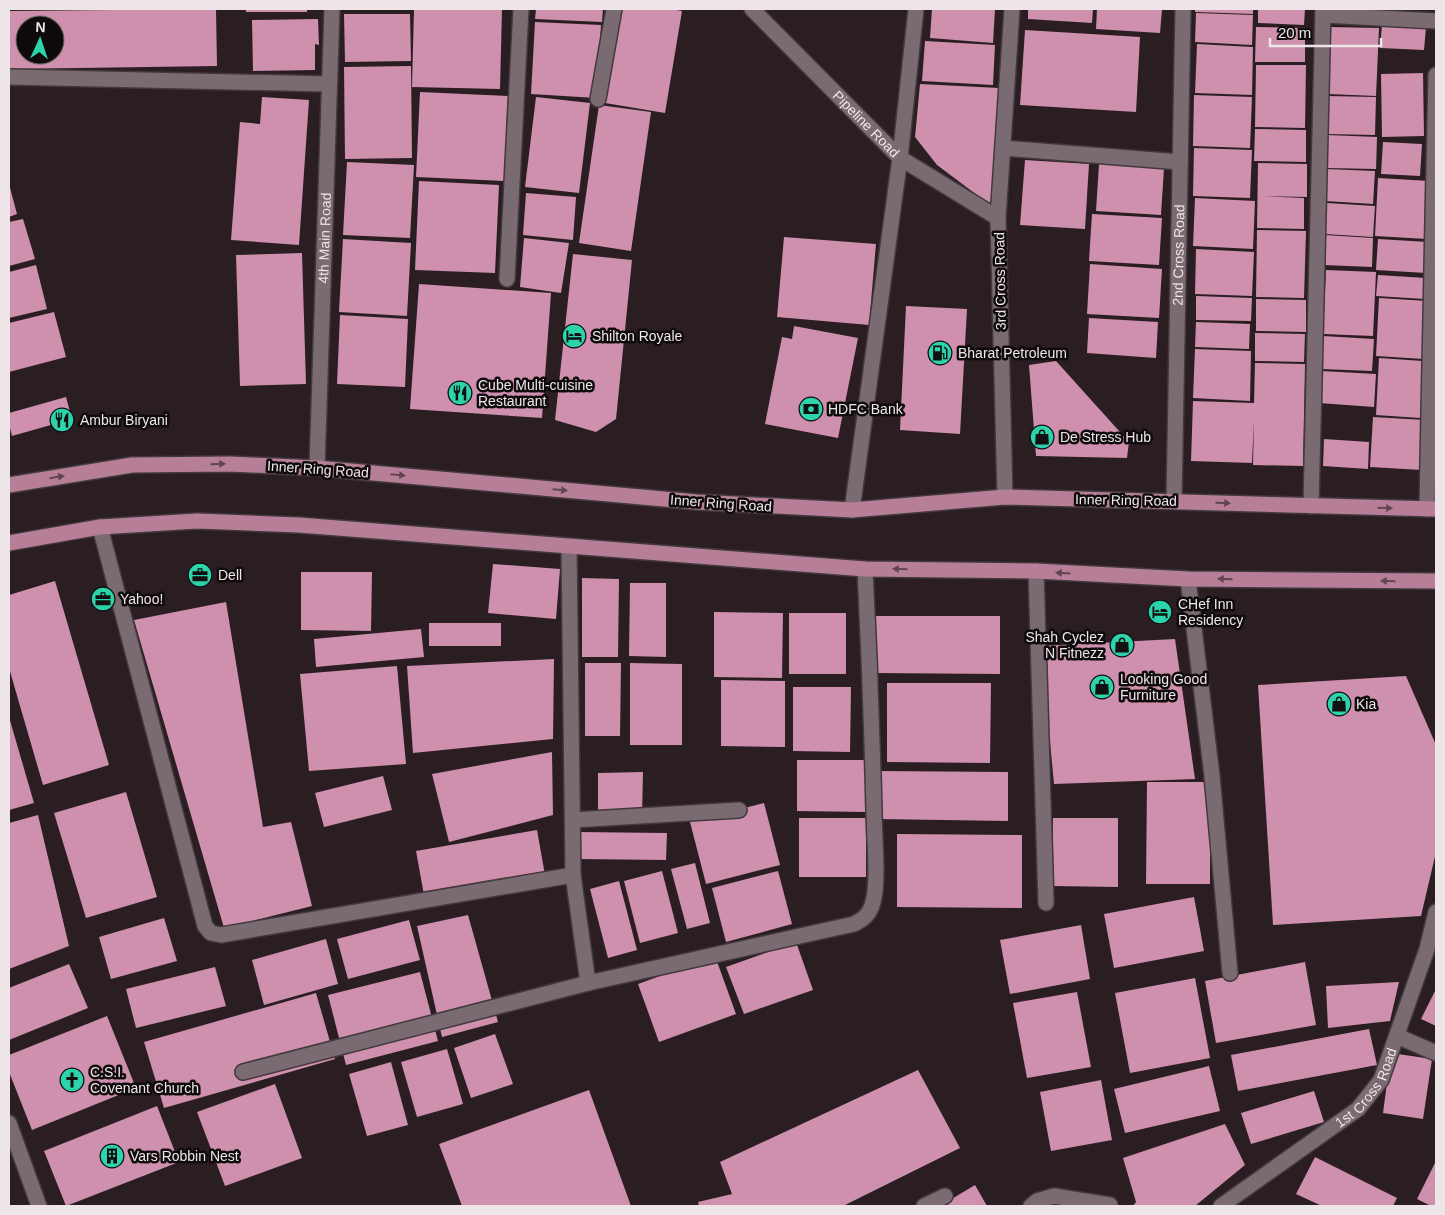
<svg xmlns="http://www.w3.org/2000/svg" width="1445" height="1215" viewBox="0 0 1445 1215" font-family="Arial,sans-serif">
	<rect width="100%" height="100%" fill="#2a1e23"/>
	<!-- building -->
	<g fill="#ce90ac" fill-rule="evenodd">
		<path d="M216 9 217 66 9 69V11ZM25 25H55V55H25Z"/>
		<rect x="246" y="9" width="61" height="3"/>
		<polygon points="414,9 502,9 500,89 412,87"/>
		<polygon points="536,9 603,9 602,22 535,19"/>
		<polygon points="622,9 671,9 682,11 665,113 605,103"/>
		<polygon points="932,9 995,9 993,43 930,38"/>
		<polygon points="1028,9 1093,9 1092,23 1028,19"/>
		<polygon points="1097,9 1162,9 1160,33 1096,29"/>
		<polygon points="1195,9 1253,9 1253,14 1195,12"/>
		<polygon points="1258,9 1305,9 1304,25 1258,23"/>
		<polygon points="1196,13 1253,15 1252,45 1195,42"/>
		<polygon points="344,14 410,14 411,61 345,62"/>
		<polygon points="318,19 319,45 315,44 315,70 253,71 252,20"/>
		<polygon points="535,22 601,25 596,98 531,94"/>
		<polygon points="1382,25 1426,27 1424,50 1380,48"/>
		<polygon points="1256,27 1305,28 1305,62 1255,62"/>
		<polygon points="1330,27 1379,28 1376,96 1328,94"/>
		<polygon points="1025,30 1140,37 1136,112 1020,105"/>
		<polygon points="925,41 995,45 993,85 922,81"/>
		<polygon points="1197,44 1253,47 1252,95 1195,93"/>
		<polygon points="1256,65 1306,65 1305,128 1255,127"/>
		<polygon points="411,66 412,158 345,159 344,67"/>
		<polygon points="1423,73 1424,136 1382,137 1381,74"/>
		<polygon points="920,84 999,88 993,207 937,165 915,137"/>
		<polygon points="420,92 508,96 504,181 416,177"/>
		<polygon points="1194,95 1252,97 1250,148 1193,146"/>
		<polygon points="1327,96 1376,97 1375,135 1326,134"/>
		<polygon points="262,97 309,100 299,245 231,240 240,122 260,124"/>
		<polygon points="536,97 590,103 579,193 525,187"/>
		<polygon points="599,105 651,112 631,251 579,243"/>
		<polygon points="1255,129 1306,130 1306,162 1254,161"/>
		<polygon points="1327,135 1377,137 1376,169 1326,168"/>
		<polygon points="1383,142 1422,144 1420,176 1381,174"/>
		<polygon points="1194,148 1252,150 1250,198 1193,196"/>
		<polygon points="1025,160 1089,164 1085,229 1020,225"/>
		<polygon points="347,162 414,165 410,238 343,235"/>
		<polygon points="1258,163 1307,164 1307,197 1261,196 1304,198 1304,229 1257,228"/>
		<polygon points="1099,164 1164,168 1161,215 1096,211"/>
		<polygon points="1326,169 1375,171 1373,204 1325,201"/>
		<polygon points="1378,178 1430,181 1427,239 1375,236"/>
		<polygon points="419,181 499,185 495,273 415,270"/>
		<polygon points="9,184 17,214 9,217"/>
		<polygon points="526,193 576,197 573,240 523,235"/>
		<polygon points="1195,198 1255,201 1253,249 1193,246"/>
		<polygon points="1327,203 1375,206 1373,237 1325,234"/>
		<polygon points="1092,214 1162,218 1159,265 1089,261"/>
		<polygon points="23,219 35,259 9,266 9,222"/>
		<polygon points="1257,230 1306,231 1304,298 1256,297"/>
		<polygon points="1325,235 1373,238 1372,267 1323,265"/>
		<polygon points="784,237 876,244 869,325 777,317"/>
		<polygon points="524,238 569,243 561,293 520,287"/>
		<polygon points="343,239 411,243 407,316 339,312"/>
		<polygon points="1378,239 1428,242 1426,273 1376,270"/>
		<polygon points="1196,249 1254,252 1252,296 1195,294"/>
		<polygon points="302,253 306,384 240,386 236,255"/>
		<polygon points="573,254 632,260 616,419 596,432 555,420"/>
		<polygon points="1090,264 1162,269 1159,318 1087,314"/>
		<polygon points="36,265 47,309 9,318 9,272"/>
		<polygon points="1326,270 1376,272 1373,336 1323,334"/>
		<polygon points="1378,275 1426,278 1425,299 1376,296"/>
		<polygon points="419,284 551,293 542,418 410,409"/>
		<polygon points="1196,296 1252,298 1251,321 1196,320"/>
		<polygon points="1379,298 1428,301 1424,359 1376,356"/>
		<polygon points="1256,299 1306,300 1306,332 1256,331"/>
		<polygon points="906,306 967,309 960,434 900,430"/>
		<polygon points="54,312 66,357 9,372 9,323"/>
		<polygon points="340,315 408,319 405,387 337,384"/>
		<polygon points="1089,318 1158,322 1156,358 1087,353"/>
		<polygon points="1196,322 1250,324 1249,349 1195,347"/>
		<polygon points="794,326 858,338 838,438 765,424 782,337 792,339"/>
		<polygon points="1255,333 1305,334 1304,362 1255,361"/>
		<polygon points="1323,336 1374,339 1372,371 1321,369"/>
		<polygon points="1195,349 1251,351 1250,401 1193,398"/>
		<polygon points="1379,358 1423,361 1420,418 1376,415"/>
		<polygon points="1056,361 1129,442 1127,458 1036,456 1029,365"/>
		<polygon points="1255,363 1305,364 1303,466 1253,465 1254,419 1252,463 1191,461 1193,401 1254,403"/>
		<polygon points="1321,371 1376,374 1374,407 1319,403"/>
		<polygon points="66,397 72,419 12,436 9,424 9,413"/>
		<polygon points="1373,417 1425,420 1422,470 1370,467"/>
		<polygon points="1324,439 1369,442 1368,469 1323,466"/>
		<polygon points="493,564 560,569 556,619 488,613"/>
		<polygon points="301,572 372,572 371,631 301,630"/>
		<polygon points="582,578 619,579 618,657 582,657"/>
		<polygon points="55,581 109,765 43,785 9,668 9,595"/>
		<polygon points="630,583 666,583 666,657 629,656"/>
		<polygon points="226,602 263,827 291,822 312,906 224,928 134,620"/>
		<polygon points="714,612 783,613 782,678 714,677"/>
		<rect x="789" y="613" width="57" height="61"/>
		<polygon points="873,616 1000,616 1000,674 872,673"/>
		<rect x="429" y="623" width="72" height="23"/>
		<polygon points="421,629 424,657 316,667 314,639"/>
		<polygon points="1175,639 1195,779 1054,784 1041,646"/>
		<polygon points="554,659 553,739 413,753 407,666"/>
		<polygon points="585,663 621,663 620,736 585,736"/>
		<polygon points="630,663 682,664 682,745 630,745"/>
		<polygon points="397,666 406,764 309,771 300,674"/>
		<polygon points="1406,676 1436,745 1436,852 1421,916 1273,925 1258,685"/>
		<polygon points="721,680 785,681 785,747 721,746"/>
		<polygon points="887,683 991,683 990,763 887,762"/>
		<polygon points="793,687 851,687 850,752 793,751"/>
		<polygon points="9,717 34,803 9,810"/>
		<polygon points="552,752 553,815 449,842 432,774"/>
		<polygon points="797,760 866,760 866,812 797,811"/>
		<polygon points="877,771 1008,772 1008,821 877,819"/>
		<polygon points="643,772 642,816 598,815 598,773"/>
		<polygon points="383,776 392,810 324,827 315,793"/>
		<polygon points="1147,782 1210,782 1210,884 1146,884"/>
		<polygon points="126,792 157,897 86,918 54,813"/>
		<polygon points="764,803 780,865 706,884 690,822"/>
		<polygon points="38,815 69,946 9,969 9,823"/>
		<rect x="799" y="818" width="67" height="59"/>
		<polygon points="1053,818 1118,818 1118,887 1052,886"/>
		<polygon points="537,830 545,875 424,895 416,851"/>
		<polygon points="577,832 667,833 666,860 577,859"/>
		<polygon points="897,834 1022,835 1022,908 897,907"/>
		<polygon points="695,863 710,923 687,929 671,869"/>
		<polygon points="662,871 678,933 640,943 624,881"/>
		<polygon points="778,871 792,924 726,942 712,888"/>
		<polygon points="619,881 637,950 608,958 590,889"/>
		<polygon points="1194,897 1204,951 1114,968 1104,914"/>
		<polygon points="468,915 498,1022 442,1037 417,926"/>
		<polygon points="164,918 177,961 111,979 99,937"/>
		<polygon points="409,920 420,960 348,979 337,939"/>
		<polygon points="1081,925 1090,979 1010,994 1000,940"/>
		<polygon points="326,939 338,984 264,1005 252,960"/>
		<polygon points="796,942 813,990 744,1014 726,967"/>
		<polygon points="715,956 736,1014 659,1042 638,984"/>
		<polygon points="1305,962 1316,1025 1216,1043 1205,981"/>
		<polygon points="69,964 88,1008 9,1040 9,988"/>
		<polygon points="215,967 226,1006 136,1028 126,989"/>
		<polygon points="420,972 438,1041 346,1065 328,995"/>
		<polygon points="1195,978 1210,1058 1130,1073 1115,993"/>
		<polygon points="1399,982 1390,1021 1328,1028 1326,986"/>
		<polygon points="1436,989 1436,1026 1421,1019"/>
		<polygon points="1077,992 1091,1067 1027,1078 1013,1003"/>
		<polygon points="316,993 335,1059 164,1108 144,1042"/>
		<polygon points="107,1016 136,1088 32,1130 9,1072 9,1055"/>
		<polygon points="1369,1029 1377,1065 1238,1091 1231,1055"/>
		<polygon points="495,1034 513,1084 471,1098 454,1048"/>
		<polygon points="447,1049 463,1104 417,1117 401,1062"/>
		<polygon points="1391,1053 1432,1059 1423,1119 1383,1113"/>
		<polygon points="391,1062 408,1125 367,1136 349,1074"/>
		<polygon points="1209,1066 1220,1111 1125,1133 1114,1089"/>
		<polygon points="918,1070 960,1148 843,1206 699,1206 698,1202 732,1194 720,1162"/>
		<polygon points="1101,1080 1112,1140 1051,1151 1040,1092"/>
		<polygon points="275,1084 302,1158 225,1186 197,1112"/>
		<polygon points="589,1090 631,1206 462,1206 439,1144"/>
		<polygon points="1314,1091 1324,1122 1251,1144 1241,1113"/>
		<polygon points="157,1106 179,1162 66,1206 44,1151"/>
		<polygon points="1225,1124 1245,1165 1195,1206 1133,1206 1136,1202 1123,1158"/>
		<polygon points="1315,1157 1397,1198 1393,1206 1322,1206 1296,1194"/>
		<polygon points="1436,1161 1436,1206 1431,1206 1417,1199"/>
		<polygon points="975,1185 987,1206 940,1206"/>
	</g>
	<g fill="none" stroke-linecap="round" stroke-linejoin="round">
		<!-- lane casing -->
		<g stroke="#42393d" stroke-width="18">
			<polyline id="lane" points="9,77 329,84"/>
		</g>
		<!-- street casing -->
		<g stroke="#42393d" stroke-width="18">
			<g id="street">
				<path id="s1" d="M752 9 900 158 998 218"/>
				<polyline points="1323,15 1436,21"/>
				<polyline points="598,99 614,9"/>
				<polyline points="1003,148 1180,162"/>
				<polyline points="507,279 521,9"/>
				<path id="s2" d="M317 468 332 9"/>
				<polyline points="1005,497 998,218 1012,9"/>
				<path id="s3" d="M1174 501 1183 9"/>
				<polyline points="1311,506 1323,9"/>
				<polyline points="1427,509 1436,75"/>
				<polyline points="852,510 900,158 916,9"/>
				<polyline points="100,527 205,926 211,933 221,935 573,875"/>
				<polyline points="569,547 573,875 588,983"/>
				<polyline points="1036,571 1046,903"/>
				<polyline points="1188,579 1212,776 1230,973"/>
				<polyline points="573,820 739,810"/>
				<polyline points="1397,1036 1436,1053"/>
				<path d="M243 1072 588 983 854 924C864 919 870 914 873 902 879 881 874 836 874 811 872 730 869 649 865 569"/>
				<polyline points="9,1123 39,1206"/>
				<polyline points="924,1206 945,1196"/>
				<polyline points="1031,1206 1037,1201 1054,1196 1110,1205"/>
				<path id="s4" d="M1221 1206 1358 1109 1381 1080 1427 949 1436 912"/>
			</g>
		</g>
		<!-- primary casing -->
		<g stroke="#42393d" stroke-width="18">
			<g id="primary">
				<polyline points="9,485 132,465 230,464 317,468 697,502 852,510 1005,497 1436,509"/>
				<polyline points="9,543 100,527 197,521 299,525 865,569 1036,571 1188,579 1436,581"/>
			</g>
		</g>
		<!-- lane -->
		<use href="#lane" stroke="#7a6b72" stroke-width="15"/>
		<!-- street -->
		<use href="#street" stroke="#7a6b72" stroke-width="15"/>
		<!-- primary -->
		<use href="#primary" stroke="#b77e98" stroke-width="15"/>
	</g>
	<!-- one-way arrows -->
	<defs><path id="oneway-solid" d="M-6-.8H1V-3.2L6.5 0L1 3.2V.8H-6Z" transform="scale(1.25)"/></defs>
	<g fill="#634452">
		<use href="#oneway-solid" transform="translate(218 464) rotate(-1)"/>
		<use href="#oneway-solid" transform="translate(398 475) rotate(5)"/>
		<use href="#oneway-solid" transform="translate(57 477) rotate(-9)"/>
		<use href="#oneway-solid" transform="translate(560 490) rotate(5)"/>
		<use href="#oneway-solid" transform="translate(1223 503) rotate(2)"/>
		<use href="#oneway-solid" transform="translate(1385 508) rotate(1)"/>
		<use href="#oneway-solid" transform="translate(900 569) rotate(-179)"/>
		<use href="#oneway-solid" transform="translate(1063 573) rotate(-177)"/>
		<use href="#oneway-solid" transform="translate(1225 579) rotate(-179)"/>
		<use href="#oneway-solid" transform="translate(1388 581) rotate(-179)"/>
	</g>
	<!-- icons -->
	<defs>
		<g id="hotel-disc" transform="scale(1.25)"><circle r="9.5" fill="#2dd4ab" stroke="#0f0a0c"/><path d="M-6-4.5h1.5V1H6V5H4.5V3h-9V5H-6ZM-4 0a1.8 1.8 0 1 1 3.6 0ZM.5 0V-2.5h3Q6-2.5 6 0Z" fill="#111"/></g>
		<g id="fuel-disc" transform="scale(1.25)"><circle r="9.5" fill="#2dd4ab" stroke="#0f0a0c"/><path d="M-5.5-6h7V0h2V4h1.3V-2.5L3-4.5l.8-.8L6-3V5H2.5V1h-1V6h-7ZM-4.2-4.7v3.2H.2V-4.7Z" fill="#111"/></g>
		<g id="restaurant-disc" transform="scale(1.25)"><circle r="9.5" fill="#2dd4ab" stroke="#0f0a0c"/><path d="M-5-6h1v4h1v-4h1v4h1v-4h1v5L-1.5 .5V6h-2V.5L-5-1ZM5-6V6H3V1.5H1.5Q1.5-4 5-6Z" fill="#111"/></g>
		<g id="bank-disc" transform="scale(1.25)"><circle r="9.5" fill="#2dd4ab" stroke="#0f0a0c"/><path d="M-6-4H6V4H-6ZM0-2.3a2.3 2.3 0 1 0 0 4.6a2.3 2.3 0 1 0 0-4.6Z" fill="#111"/></g>
		<g id="shop-disc" transform="scale(1.25)"><circle r="9.5" fill="#2dd4ab" stroke="#0f0a0c"/><path d="M-5-2.5h2.3a2.7 3.5 0 0 1 5.4 0H5L5.5 6h-11ZM-1.5-2.5h3a1.5 2.3 0 0 0-3 0Z" fill="#111"/></g>
		<g id="office-disc" transform="scale(1.25)"><circle r="9.5" fill="#2dd4ab" stroke="#0f0a0c"/><path d="M-6-3h4V-5.5h4V-3h4V5H-6ZM-1-4.5V-3h2v-1.5ZM-6 0V1H6V0Z" fill="#111"/></g>
		<g id="church-disc" transform="scale(1.25)"><circle r="9.5" fill="#2dd4ab" stroke="#0f0a0c"/><path d="M-1.2-6h2.4v3.5h3.3v2.4h-3.3V6h-2.4V-.1h-3.3v-2.4h3.3Z" fill="#111"/></g>
		<g id="building-disc" transform="scale(1.25)"><circle r="9.5" fill="#2dd4ab" stroke="#0f0a0c"/><path d="M-4-6H4V6H1V3H-1V6H-4ZM-2.5-4.3h1.7v1.8h-1.7ZM.8-4.3h1.7v1.8H.8ZM-2.5-1h1.7V.8h-1.7ZM.8-1h1.7V.8H.8Z" fill="#111"/></g>
	</defs>
	<g fill-rule="evenodd">
		<use href="#hotel-disc" x="574" y="336"/>
		<use href="#fuel-disc" x="940" y="353"/>
		<use href="#restaurant-disc" x="460" y="393"/>
		<use href="#bank-disc" x="811" y="409"/>
		<use href="#restaurant-disc" x="62" y="420"/>
		<use href="#shop-disc" x="1042" y="437"/>
		<use href="#office-disc" x="200" y="575"/>
		<use href="#office-disc" x="103" y="599"/>
		<use href="#hotel-disc" x="1160" y="612"/>
		<use href="#shop-disc" x="1122" y="645"/>
		<use href="#shop-disc" x="1102" y="687"/>
		<use href="#shop-disc" x="1339" y="704"/>
		<use href="#church-disc" x="72" y="1080"/>
		<use href="#building-disc" x="112" y="1156"/>
	</g>
	<g text-anchor="middle" dominant-baseline="central" stroke-width="5" stroke-linejoin="round" paint-order="stroke">
		<!-- street labels -->
		<g font-size="14" fill="#eee5e9" stroke="#0f0a0c">
			<text stroke="none"><textPath href="#s1" startOffset="162">Pipeline Road</textPath></text>
			<text stroke="none"><textPath href="#s2" startOffset="230">4th Main Road</textPath></text>
			<text stroke="none"><textPath href="#s3" startOffset="246">2nd Cross Road</textPath></text>
			<text transform="translate(1000 281) rotate(-91)">3rd Cross Road</text>
			<text transform="translate(318 469) rotate(4)">Inner Ring Road</text>
			<text transform="translate(1126 500) rotate(1)">Inner Ring Road</text>
			<text transform="translate(721 503) rotate(4)">Inner Ring Road</text>
			<text stroke="none"><textPath href="#s4" startOffset="190">1st Cross Road</textPath></text>
		</g>
		<!-- poi labels -->
		<g font-size="14" fill="#eee5e9" stroke="#0f0a0c" text-anchor="start">
			<text x="592" y="336">Shilton Royale</text>
			<text x="958" y="353">Bharat Petroleum</text>
			<text x="478" y="385">Cube Multi-cuisine<tspan x="478" dy="16">Restaurant</tspan></text>
			<text x="828" y="409">HDFC Bank</text>
			<text x="80" y="420">Ambur Biryani</text>
			<text x="1060" y="437">De Stress Hub</text>
			<text x="218" y="575">Dell</text>
			<text x="120" y="599">Yahoo!</text>
			<text x="1178" y="604">CHef Inn<tspan x="1178" dy="16">Residency</tspan></text>
			<text x="1104" y="637" text-anchor="end">Shah Cyclez<tspan x="1104" dy="16">N Fitnezz</tspan></text>
			<text x="1120" y="679">Looking Good<tspan x="1120" dy="16">Furniture</tspan></text>
			<text x="1356" y="704">Kia</text>
			<text x="90" y="1072">C.S.I.<tspan x="90" dy="16">Covenant Church</tspan></text>
			<text x="130" y="1156">Vars Robbin Nest</text>
		</g>
	</g>
	<!-- border -->
	<rect width="1445" height="1215" fill="none" stroke="#eee5e9" stroke-width="20"/>
	<!-- north arrow -->
	<g transform="translate(40 40) rotate(3)"><circle r="24" fill="#0f0a0c" stroke="#686264"/>
	<path d="M0-4L9 19L0 12L-9 19Z" fill="#2dd4ab"/>
	<text y="-8" font-size="14" font-weight="bold" text-anchor="middle" fill="#eee5e9">N</text>
	</g>
	<!-- scale -->
	<path d="M1270 38v8h111v-8" fill="none" stroke="#eee5e9" stroke-width="2.5"/>
	<text x="1278" y="38" font-size="15" fill="#eee5e9" stroke="#0f0a0c" stroke-width="4" paint-order="stroke">20 m</text>
</svg>
